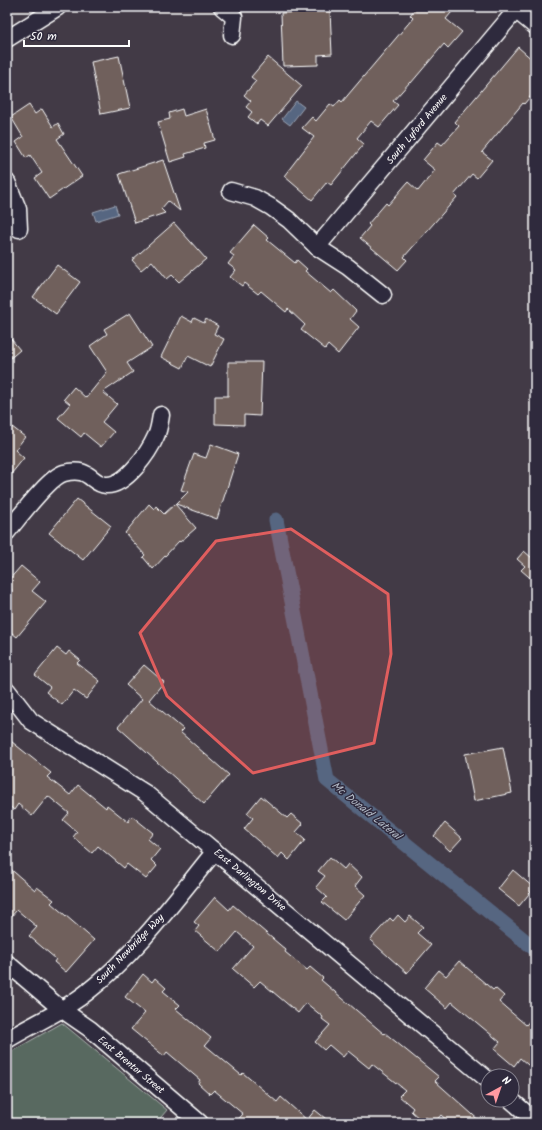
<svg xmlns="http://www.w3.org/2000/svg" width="542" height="1130" viewBox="0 0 542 1130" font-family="Kalam,sans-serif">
	<rect width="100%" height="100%" fill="#423a46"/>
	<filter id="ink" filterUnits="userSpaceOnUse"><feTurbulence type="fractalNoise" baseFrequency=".025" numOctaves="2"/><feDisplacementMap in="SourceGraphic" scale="8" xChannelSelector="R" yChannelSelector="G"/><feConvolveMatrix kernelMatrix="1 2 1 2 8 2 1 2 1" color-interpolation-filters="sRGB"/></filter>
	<g filter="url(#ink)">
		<!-- green -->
		<polygon fill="#596960" stroke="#acb4b0" points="62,1023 167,1110 156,1123 7,1123 7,1054"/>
		<!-- water -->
		<g fill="#576681" stroke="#9aa3b3">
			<polygon points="296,101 304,107 290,125 282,119"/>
			<polygon points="115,205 118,214 96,221 93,212"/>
		</g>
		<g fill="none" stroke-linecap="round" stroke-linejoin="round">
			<!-- canal -->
			<polyline stroke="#576681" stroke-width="15" points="276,520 327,780 535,949"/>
		</g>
		<!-- building -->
		<g fill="#6f605c" stroke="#fff">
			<polygon points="417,7 456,7 446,19 462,32 448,48 444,44 411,83 410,82 393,101 398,105 379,127 371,121 357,138 364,144 331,185 327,182 312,200 284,176 314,137 302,128 312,117 316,121 330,104 334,107 340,100 342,102 413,18 410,15"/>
			<polygon points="330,11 332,54 318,55 318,65 283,66 281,13"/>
			<polygon points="518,47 535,62 535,91 524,104 523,103 482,152 492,160 477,178 472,174 454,195 457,197 404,257 407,260 398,270 360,238 370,226 368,224 386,203 388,205 408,182 418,191 435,170 423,160 438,142 442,145 459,126 455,122"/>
			<polygon points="119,56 130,108 101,114 91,62"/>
			<polygon points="268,57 302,86 268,126 260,120 257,124 248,117 252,112 246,107 251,101 244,95 256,81 251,77"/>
			<polygon points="29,105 35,114 42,109 53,127 58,123 64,134 57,139 82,176 49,199 35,178 42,173 30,155 26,158 16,142 23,137 11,117"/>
			<polygon points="182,109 184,116 206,109 215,140 204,143 205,148 185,154 186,157 170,162 158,122 170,119 169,113"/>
			<polygon points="163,160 180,211 168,201 161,209 165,213 135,223 119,174"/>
			<polygon points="174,223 206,259 179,282 172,275 167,279 152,261 141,270 132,260"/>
			<polygon points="254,225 269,238 267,240 295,263 297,260 307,269 305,271 331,293 334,290 356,311 350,319 359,327 338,354 328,345 325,349 301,330 305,325 288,309 286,312 261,291 258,294 244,283 242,286 230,277 236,270 228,264 234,256 230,253"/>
			<polygon points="57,265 80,282 56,314 33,297"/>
			<polygon points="130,313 152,347 127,363 133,372 103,392 117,404 102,422 114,432 101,447 84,433 81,437 58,418 70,404 64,399 74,387 86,398 107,372 90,346 107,334 104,329"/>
			<polygon points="181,316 192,322 194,318 204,323 206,319 218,326 214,334 224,339 210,367 188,356 182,368 161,357"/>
			<polygon points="7,334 20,350 7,361"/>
			<polygon points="228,362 262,362 260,416 244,415 244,425 215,424 215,396 228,396"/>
			<polygon points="7,423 25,437 15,450 24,458 7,479"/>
			<polygon points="211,444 238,454 217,519 176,504 188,492 181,490 194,454 206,458"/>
			<polygon points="77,499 111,526 83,560 49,533"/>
			<polygon points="149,504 154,509 156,506 164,514 175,504 196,528 180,542 179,541 153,569 143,557 145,555 125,533"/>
			<polygon points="524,551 532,558 535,554 535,582 521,570 525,566 517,559"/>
			<polygon points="21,566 40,582 32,591 46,602 17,637 7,629 7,596 12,590 7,586 7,582"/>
			<polygon points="57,648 66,655 69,651 80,660 77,663 100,681 86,699 74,690 62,705 46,692 50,687 35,675"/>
			<polygon points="144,665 164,682 149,700 183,729 180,732 229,775 204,804 118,727 142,699 126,685"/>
			<polygon points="7,738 51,773 47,777 70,795 78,785 106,808 107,805 128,822 132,816 153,833 148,839 160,849 151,860 157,866 146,879 127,864 124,868 98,846 92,853 73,837 77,832 63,820 69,813 48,796 32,816 18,804 14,810 7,804"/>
			<polygon points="503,747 512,793 474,801 465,754"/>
			<polygon points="261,796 287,818 291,814 303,824 296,832 305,840 289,860 282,853 278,858 244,829 253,818 247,813"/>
			<polygon points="445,823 462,838 450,851 434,836"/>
			<polygon points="330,857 344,869 348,864 362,877 355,886 365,895 344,920 322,902 327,897 316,887 325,876 318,871"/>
			<polygon points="7,866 35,890 37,887 54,900 51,903 94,940 66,972 54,962 56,959 29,936 37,927 17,910 7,921"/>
			<polygon points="513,870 534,888 519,906 498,889"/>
			<polygon points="215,897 229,910 233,905 286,950 285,952 307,970 310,967 323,978 321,980 384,1034 385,1033 439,1077 435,1081 482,1123 450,1123 441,1115 434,1123 425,1117 422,1121 411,1111 413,1108 399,1096 405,1090 372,1064 369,1068 348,1051 343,1057 329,1045 324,1050 315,1042 330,1025 322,1019 323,1017 306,1003 298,1013 260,981 254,987 233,969 253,946 237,932 220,952 195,931 199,926 194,922"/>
			<polygon points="398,915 405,922 410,916 423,927 417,933 431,945 407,973 370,940 390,918 393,921"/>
			<polygon points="459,961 493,990 495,988 504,996 499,1002 526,1025 535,1015 535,1071 520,1058 514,1066 494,1049 500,1042 452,1002 447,1008 424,988 439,970 446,976"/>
			<polygon points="143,974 152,982 155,978 166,988 163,991 180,1005 176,1009 211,1038 205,1045 241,1075 243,1073 277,1102 281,1097 307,1120 315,1110 331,1123 235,1123 243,1114 214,1090 210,1094 198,1083 200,1080 167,1052 164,1056 131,1029 145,1013 125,997"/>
		</g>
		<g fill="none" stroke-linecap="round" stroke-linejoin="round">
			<!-- minor casing -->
			<g stroke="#fff" stroke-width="19">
				<g id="minor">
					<polyline points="222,7 234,17 232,35"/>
					<polyline points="512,7 535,26"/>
					<polyline points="7,39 58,7"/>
					<polyline points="7,182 18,209 19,229"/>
					<polyline points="231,191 255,198 271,207 289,220 317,247 348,267 383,295"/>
					<polyline points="317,247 516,10"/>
					<path d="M7 532C18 519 49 477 64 473 90 466 91 484 106 485 126 486 149 452 156 436 159 430 160 421 161 415"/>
					<polyline points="7,690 31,721 145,793 488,1080"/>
					<polyline points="7,963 61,1009 90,1029 200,1123"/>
					<path d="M7 1040C33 1024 62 1012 86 993 135 955 176 899 215 851"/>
					<polyline points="511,1100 535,1121"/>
				</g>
			</g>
			<!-- minor -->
			<use href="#minor" stroke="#2f2a3d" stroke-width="16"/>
		</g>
	</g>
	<!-- marked area -->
	<path fill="#e05e5e" fill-opacity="0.2" stroke="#e05e5e" stroke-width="3" stroke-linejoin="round" d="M291 529 388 594 391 654 374 743 253 773 167 696 140 633 216 541Z"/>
	<g text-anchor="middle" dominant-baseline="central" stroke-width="3" stroke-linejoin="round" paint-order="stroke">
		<!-- street labels -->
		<g font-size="10" fill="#fff" stroke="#2f2a3d">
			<text transform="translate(417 129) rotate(-50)">South Lyford Avenue</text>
			<text transform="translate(250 880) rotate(40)">East Darlington Drive</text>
			<text transform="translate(130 949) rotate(-46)">South Newbridge Way</text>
			<text transform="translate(131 1065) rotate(40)">East Brentor Street</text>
		</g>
		<!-- water labels -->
		<g font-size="11" font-style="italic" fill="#b3bac6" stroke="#2f2a3d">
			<text transform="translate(366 811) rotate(39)">Mc Donald Lateral</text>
		</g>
	</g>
	<!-- margin -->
	<rect width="542" height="1130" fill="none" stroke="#2f2a3d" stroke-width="24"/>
	<rect x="12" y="12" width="518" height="1106" fill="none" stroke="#fff" stroke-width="1.5" filter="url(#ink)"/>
	<!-- north arrow -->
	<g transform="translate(500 1088) rotate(40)"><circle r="19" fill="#2f2a3d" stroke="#827f8b"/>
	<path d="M0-3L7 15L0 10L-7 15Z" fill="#ff9aa2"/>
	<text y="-6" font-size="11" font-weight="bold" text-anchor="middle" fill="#ffffff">N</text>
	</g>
	<!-- scale -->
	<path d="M24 40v6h105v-6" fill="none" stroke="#ffffff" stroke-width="2"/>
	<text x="30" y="40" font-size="12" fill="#ffffff" stroke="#2f2a3d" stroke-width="3" paint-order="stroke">50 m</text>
</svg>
